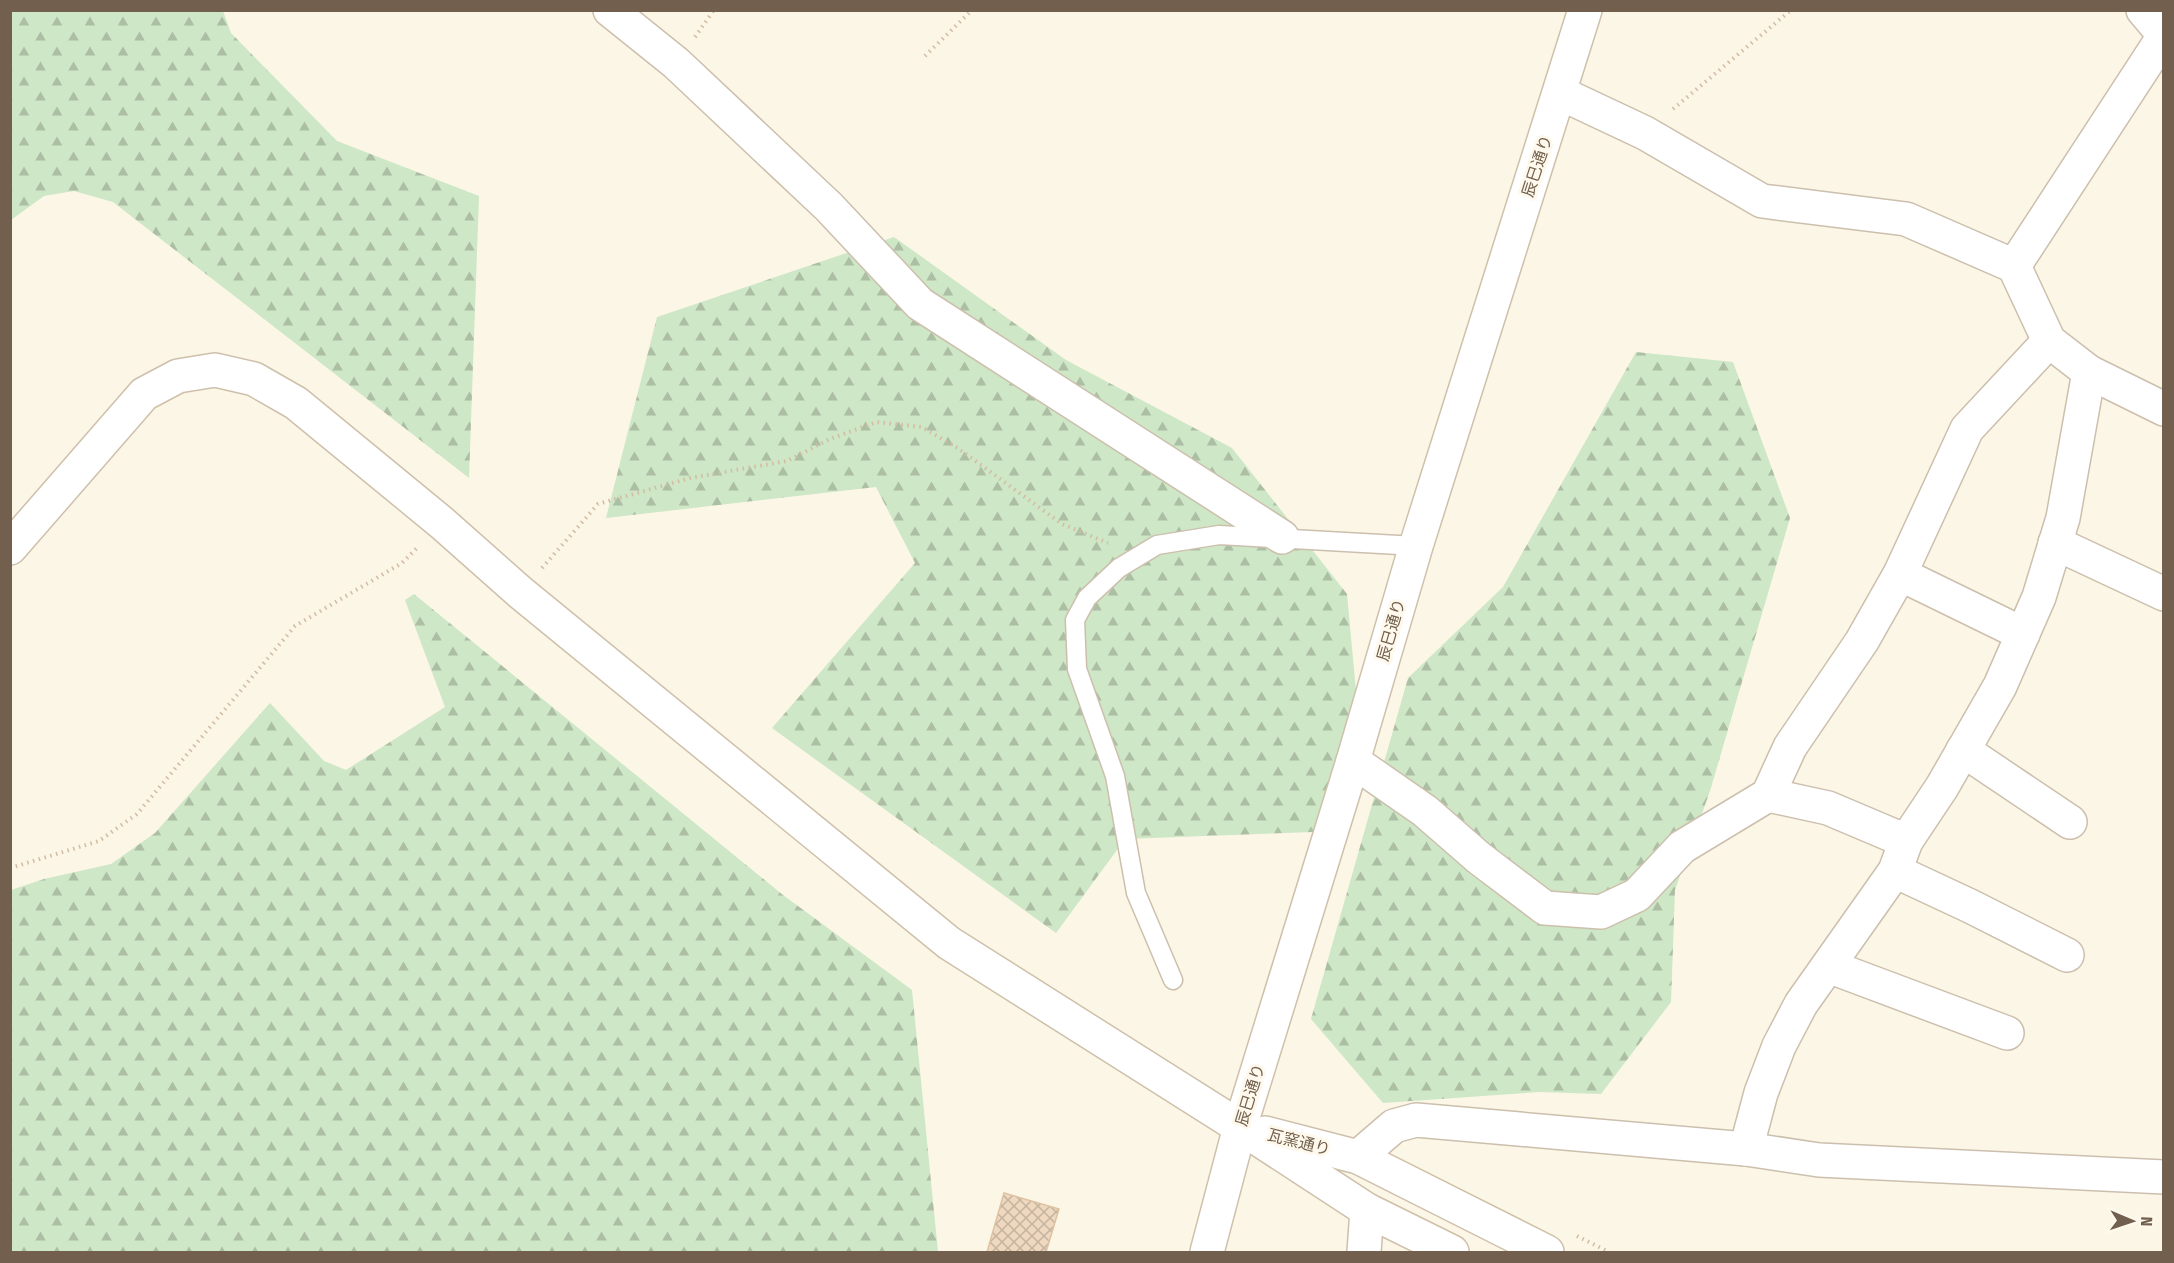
<svg xmlns="http://www.w3.org/2000/svg" width="2174" height="1263" viewBox="0 0 2174 1263" font-family="'Fira Sans Condensed','Noto Sans JP',sans-serif">
	<defs>
		<pattern id="forest-firs" width="22" height="20" patternUnits="userSpaceOnUse" patternTransform="scale(1.5)"><rect width="22" height="20" fill="#cee7c6"/><path d="M5 1l3.5 6h-7zM16 11l3.5 6h-7z" fill="#acbea3"/></pattern>
		<pattern id="building-cross-hatch" width="8" height="8" patternUnits="userSpaceOnUse" patternTransform="scale(1.5)"><rect width="8" height="8" fill="#eed9c0"/><path d="M0 0l8 8M0 8l8-8" fill="none" stroke="#c5b39e"/></pattern>
	</defs>
	<rect width="100%" height="100%" fill="#fbf6e6"/>
	<!-- forest -->
	<g fill="url(#forest-firs)">
		<polygon points="11,10 223,11 231,33 337,141 479,196 469,478 113,202 74,191 44,196 11,220"/>
		<polygon points="894,237 1066,360 1232,448 1347,594 1356,691 1313,832 1125,839 1056,933 772,728 915,563 876,487 606,518 657,317"/>
		<polygon points="1636,352 1733,362 1790,518 1710,791 1675,890 1671,1002 1601,1094 1539,1092 1383,1103 1311,1019 1408,678 1503,587"/>
		<polygon points="414,594 783,895 912,990 938,1252 11,1252 11,890 44,879 111,864 155,833 270,703 324,761 346,770 445,707 405,600"/>
	</g>
	<!-- building -->
	<polygon fill="url(#building-cross-hatch)" stroke="#dfc2a1" stroke-width="1.5" points="1004,1193 1059,1209 1046,1252 987,1252"/>
	<g fill="none" stroke-linecap="round" stroke-linejoin="round">
		<!-- lane casing -->
		<g stroke="#ccbfad" stroke-width="21">
			<polyline id="lane" points="1173,980 1136,893 1115,776 1077,669 1075,620 1087,598 1119,568 1157,545 1219,535 1416,546"/>
		</g>
		<!-- street casing -->
		<g stroke="#ccbfad" stroke-width="36">
			<g id="street">
				<polyline points="610,10 676,63 829,207 920,304 1282,537"/>
				<polyline points="2143,10 2164,35"/>
				<polyline points="1560,93 1645,133 1762,201 1906,219 2014,266 2049,341 2089,372 2164,409"/>
				<polyline points="2014,266 2164,36"/>
				<polyline points="2055,543 2164,594"/>
				<polyline points="1900,574 2023,634"/>
				<polyline points="1963,750 2070,822"/>
				<polyline points="1353,761 1425,811 1479,858 1545,908 1601,912 1637,895 1682,847 1768,795 1790,747 1862,641 1900,574 1967,429 2049,341"/>
				<polyline points="1768,795 1828,808 1906,841"/>
				<polyline points="1895,871 1970,906 2067,955"/>
				<polyline points="1828,966 2007,1033"/>
				<polyline points="1746,1149 1761,1093 1779,1046 1801,1004 1895,871 1906,841 1942,787 2000,686 2039,597 2063,518 2089,372"/>
				<polyline points="1358,1157 1394,1126 1416,1120 1746,1149 1819,1160 2164,1177"/>
				<polyline points="1364,1252 1367,1210"/>
			</g>
		</g>
		<!-- secondary casing -->
		<g stroke="#cec0ab" stroke-width="36">
			<g id="secondary">
				<polyline points="10,548 144,394 178,376 215,370 254,379 296,403 442,523 521,593 949,943 1240,1127 1367,1210 1452,1252"/>
				<polyline points="1265,1133 1358,1157 1547,1252"/>
				<polyline points="1207,1252 1240,1127 1353,761 1416,546 1585,10"/>
			</g>
		</g>
		<!-- path -->
		<g stroke="#d3bca3" stroke-width="4" stroke-dasharray="1.5 4.5" stroke-linecap="butt">
			<polyline points="695,37 714,10"/>
			<polyline points="925,56 972,10"/>
			<polyline points="1673,109 1791,10"/>
			<polyline points="542,568 598,504 690,478 787,461 830,439 876,422 922,427 959,449 1062,524 1108,543"/>
			<polyline points="10,868 99,841 137,814 295,626 402,563 417,548"/>
			<polyline points="1577,1236 1609,1252"/>
		</g>
		<!-- lane -->
		<use href="#lane" stroke="#fff" stroke-width="18"/>
		<!-- street -->
		<use href="#street" stroke="#fff" stroke-width="33"/>
		<!-- secondary -->
		<use href="#secondary" stroke="#fff" stroke-width="33"/>
	</g>
	<g text-anchor="middle" dominant-baseline="central" stroke-width="6" stroke-linejoin="round" paint-order="stroke">
		<!-- street labels -->
		<g font-size="16" fill="#725f4d" stroke="#fef9ec">
			<text transform="translate(1537 166) rotate(-72)">辰巳通り</text>
			<text transform="translate(1391 630) rotate(-74)">辰巳通り</text>
			<text transform="translate(1250 1095) rotate(-73)">辰巳通り</text>
			<text transform="translate(1299 1142) rotate(14)">瓦窯通り</text>
		</g>
	</g>
	<!-- border -->
	<rect width="2174" height="1263" fill="none" stroke="#725f4d" stroke-width="24"/>
	<!-- north arrow -->
	<g transform="translate(2132 1221) rotate(92)" stroke="#fef9ec" stroke-width="4.5" paint-order="stroke">
	<path d="M0-4.5L10 22L0 15L-10 22Z" fill="#725f4d"/>
	<text y="-9" font-size="16" font-weight="bold" text-anchor="middle" fill="#725f4d">N</text>
	</g>
</svg>
